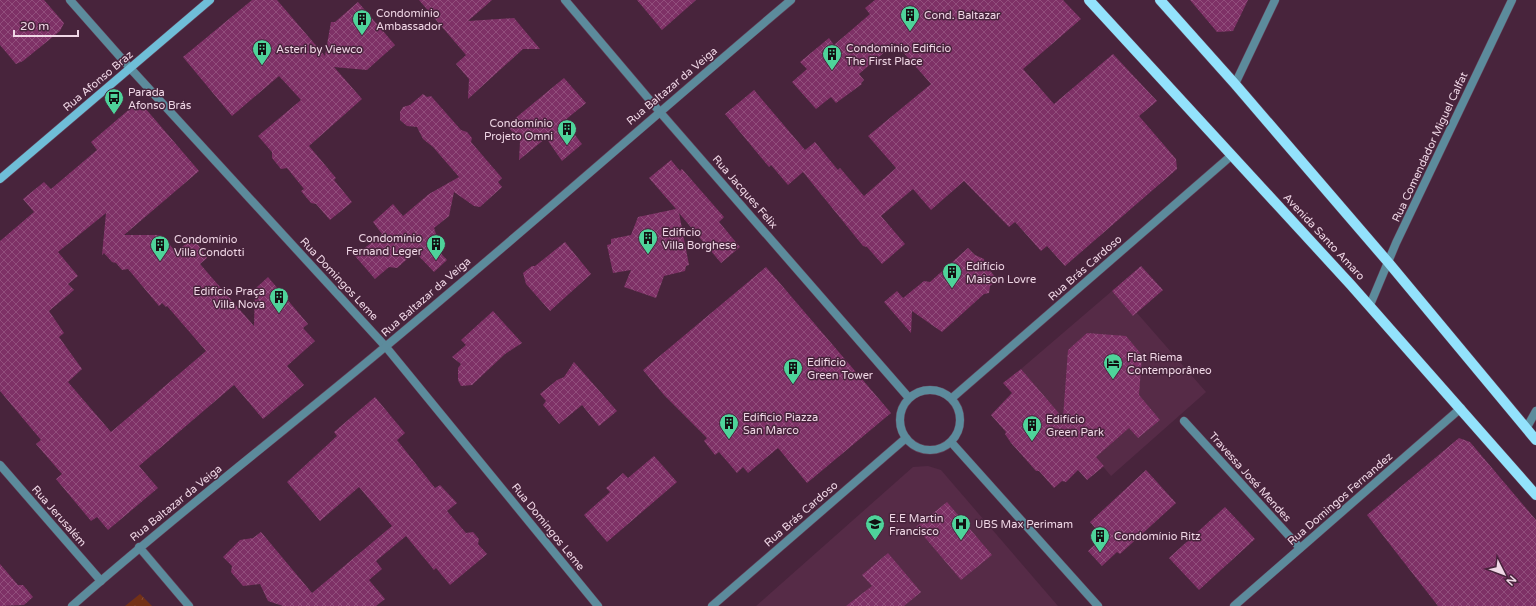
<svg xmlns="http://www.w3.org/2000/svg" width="1536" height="606" viewBox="0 0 1536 606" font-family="'Varela Round',sans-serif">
	<defs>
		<pattern id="park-crowns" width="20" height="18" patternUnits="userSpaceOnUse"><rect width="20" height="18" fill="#733116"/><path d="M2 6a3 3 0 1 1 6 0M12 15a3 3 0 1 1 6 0" fill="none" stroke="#874e38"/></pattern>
		<pattern id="building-cross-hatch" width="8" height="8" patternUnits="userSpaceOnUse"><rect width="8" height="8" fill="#7e3166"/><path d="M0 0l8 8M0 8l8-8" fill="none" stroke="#914e7c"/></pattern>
	</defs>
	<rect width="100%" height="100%" fill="#48243c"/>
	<!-- built -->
	<g fill="#562b47">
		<polygon points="1112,291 1133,315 1137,313 1206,392 1111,476 1021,369"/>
		<polygon points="928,466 941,470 1058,606 756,606 913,467"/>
	</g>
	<!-- park -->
	<polygon fill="url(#park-crowns)" points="140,594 152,606 125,606"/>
	<!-- building -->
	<g fill="url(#building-cross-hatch)" fill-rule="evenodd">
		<polygon points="0,0 44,0 64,23 60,31 23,61 16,64 0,45"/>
		<polygon points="252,0 277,0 325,56 331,22 335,22 358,2 395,45 367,70 334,67 362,99 309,146 336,178 334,180 352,202 330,220 316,204 311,203 301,191 304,189 287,168 281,169 272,158 272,152 258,136 301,100 279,76 232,116 183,57"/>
		<polygon points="419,0 492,0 468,21 514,18 540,49 523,49 468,99 469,79 456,64 466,55"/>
		<polygon points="637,0 696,0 662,30"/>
		<polygon points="875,0 1063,0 1081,19 1023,69 1054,104 1113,54 1157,101 1139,116 1176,159 1177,169 1065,266 1047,246 1041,251 1015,222 1009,227 964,181 931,210 913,189 881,216 905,244 882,264 867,247 863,246 803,172 788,185 771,165 769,167 725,114 754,90 805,150 815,142 838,170 840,168 864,196 896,168 868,136 931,84 895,43 859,74 864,80 861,83 862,84 836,103 831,97 816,109 792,82 807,69 800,62 829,38 834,45 870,14 865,8"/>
		<polygon points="1190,0 1248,0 1233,31 1217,32"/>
		<polygon points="564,78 586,103 564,121 582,144 562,161 546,138 519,160 520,142 507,125"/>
		<polygon points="423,94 427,97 431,96 461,130 467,132 472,138 471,142 502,178 498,182 502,187 480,207 474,206 454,192 449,216 434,228 436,234 431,243 447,260 434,272 415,252 397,268 389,267 375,279 355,256 382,234 373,222 393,204 403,216 429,194 459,177 433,147 423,139 417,127 407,126 400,120 400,112 403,107 410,105"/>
		<path d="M139 101 199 171 124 235H161L176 252 188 242 197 243 207 258 200 264 254 326 255 289 268 277 308 324 303 328 315 341 287 366 304 385 263 419 234 385 139 466 158 488 108 530 97 517 91 521 56 479 62 474 36 444 41 440 0 391V241L34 212 23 199 44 182 51 189 97 150 91 142ZM106 213 102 255 104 253 112 262 116 263 122 270 128 269 159 306 162 303 166 307 167 306 206 351 111 432 68 382 82 369 59 337 64 333 49 311 74 290 68 284 78 276 58 252Z"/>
		<polygon points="671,160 680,171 682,169 724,217 719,222 740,247 721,263 679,213 689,265 686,266 685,271 664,276 656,298 624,287 631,270 613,273 607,245 611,244 611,239 631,235 638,217 676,209 649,178"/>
		<polygon points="565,242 591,274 550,311 526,284 523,273 532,266 535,266"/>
		<polygon points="968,248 975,255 984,259 985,265 998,280 990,286 989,293 984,294 942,332 912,311 911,333 884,302 897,291 903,298 924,281 930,282"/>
		<polygon points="1141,266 1163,290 1133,316 1112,291"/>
		<polygon points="766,267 891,413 807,483 778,448 748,473 743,467 737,473 719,452 715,455 704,441 707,438 664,395 643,370"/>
		<polygon points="493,311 522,343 505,354 472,385 461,386 458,380 458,368 461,364 452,357 466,345 461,340"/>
		<polygon points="1087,333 1126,336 1142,355 1139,395 1160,420 1138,438 1129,428 1096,457 1104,466 1087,480 1078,470 1066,482 1062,481 1054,488 1039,471 1036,471 1011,443 1005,434 1006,432 991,415 1012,393 1003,383 1021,369 1063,418 1068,350"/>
		<polygon points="574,362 617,411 599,426 582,405 559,424 543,405 546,401 540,394 557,380 564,377"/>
		<polygon points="375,397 405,433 397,440 435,488 440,485 457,503 447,511 466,533 473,532 479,539 478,544 487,554 450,585 436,568 434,570 406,536 376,561 382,569 369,580 385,599 376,606 283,606 268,601 260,584 243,586 231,572 232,566 223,557 240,540 253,538 261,532 312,593 392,526 359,487 320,521 287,482 337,436 334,432"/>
		<polygon points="1459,438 1470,442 1536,520 1536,606 1438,606 1367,515"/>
		<polygon points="654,456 677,482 607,542 584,515 610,492 606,488 623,473 628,478"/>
		<polygon points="1146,470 1176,503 1120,554 1117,552 1102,566 1088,551 1103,537 1090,522"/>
		<polygon points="947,502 992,555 961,580 916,527"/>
		<polygon points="1225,507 1255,539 1199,590 1169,558"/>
		<polygon points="888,553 921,592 904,606 846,606 872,586 862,575"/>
		<polygon points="0,564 18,585 23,585 33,597 24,605 0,606"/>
	</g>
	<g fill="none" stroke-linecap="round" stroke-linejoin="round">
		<!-- street casing -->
		<g stroke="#634157" stroke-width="9">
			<g id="street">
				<polyline points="70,0 130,68 386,347 598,606"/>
				<polyline points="565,0 659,111 909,398"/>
				<polyline points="1235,84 1275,0"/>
				<polyline points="1370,305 1396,243 1512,0"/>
				<circle cx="930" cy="420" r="30"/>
				<polyline points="952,398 1232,155"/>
				<polyline points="1184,421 1300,548"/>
				<polyline points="1526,429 1536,411"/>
				<polyline points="951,442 1098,606"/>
				<polyline points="0,465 101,581"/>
				<polyline points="139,547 189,606"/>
				<path d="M72 606C174 516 281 434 385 347 522 233 655 115 791 0"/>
				<polyline points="712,606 906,438"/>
				<polyline points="1234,606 1461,408"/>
			</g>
		</g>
		<!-- secondary casing -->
		<g stroke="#634157" stroke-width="9">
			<polyline id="secondary" points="0,179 210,0"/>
		</g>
		<!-- primary casing -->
		<g stroke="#634157" stroke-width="11">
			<g id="primary">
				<polyline points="1089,0 1351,285 1536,495"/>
				<polyline points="1160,0 1235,84 1388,262 1536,440"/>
			</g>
		</g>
		<!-- street -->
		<use href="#street" stroke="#5c8b9c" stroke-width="8"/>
		<!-- secondary -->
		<use href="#secondary" stroke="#6fbed8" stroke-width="8"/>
		<!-- primary -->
		<use href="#primary" stroke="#93e2fc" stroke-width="10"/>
	</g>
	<!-- icons -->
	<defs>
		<g id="building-pin" transform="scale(1)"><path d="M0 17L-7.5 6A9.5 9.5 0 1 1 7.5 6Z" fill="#4ed39a" stroke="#48243c"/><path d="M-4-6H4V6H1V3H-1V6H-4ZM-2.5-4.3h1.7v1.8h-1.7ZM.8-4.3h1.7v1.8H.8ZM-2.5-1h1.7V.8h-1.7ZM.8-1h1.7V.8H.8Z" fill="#111"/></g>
		<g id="bus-pin" transform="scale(1)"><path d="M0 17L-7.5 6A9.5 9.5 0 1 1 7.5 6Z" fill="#4ed39a" stroke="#48243c"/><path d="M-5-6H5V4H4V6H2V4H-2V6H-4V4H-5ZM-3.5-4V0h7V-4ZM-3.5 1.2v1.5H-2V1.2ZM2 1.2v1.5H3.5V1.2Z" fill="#111"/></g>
		<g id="hotel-pin" transform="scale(1)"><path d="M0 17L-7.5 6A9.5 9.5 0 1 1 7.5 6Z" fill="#4ed39a" stroke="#48243c"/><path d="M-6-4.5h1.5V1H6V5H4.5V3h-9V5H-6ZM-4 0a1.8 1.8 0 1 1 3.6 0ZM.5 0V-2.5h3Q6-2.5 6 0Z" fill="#111"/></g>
		<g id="school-pin" transform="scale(1)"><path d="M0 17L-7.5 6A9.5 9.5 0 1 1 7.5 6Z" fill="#4ed39a" stroke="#48243c"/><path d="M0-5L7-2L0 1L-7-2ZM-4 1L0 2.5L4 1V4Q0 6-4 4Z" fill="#111"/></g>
		<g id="hospital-pin" transform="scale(1)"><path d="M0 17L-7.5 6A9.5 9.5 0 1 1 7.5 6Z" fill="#4ed39a" stroke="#48243c"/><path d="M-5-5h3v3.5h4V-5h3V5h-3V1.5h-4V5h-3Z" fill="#111"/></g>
	</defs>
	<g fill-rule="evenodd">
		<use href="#building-pin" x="910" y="15"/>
		<use href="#building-pin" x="362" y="19"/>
		<use href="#building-pin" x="262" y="49"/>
		<use href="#building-pin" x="832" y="54"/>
		<use href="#bus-pin" x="114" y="98"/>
		<use href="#building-pin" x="567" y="129"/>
		<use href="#building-pin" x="648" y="238"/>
		<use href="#building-pin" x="436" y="244"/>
		<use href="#building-pin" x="160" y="245"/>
		<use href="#building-pin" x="952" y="272"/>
		<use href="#building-pin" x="279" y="297"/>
		<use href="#hotel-pin" x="1113" y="363"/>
		<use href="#building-pin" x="793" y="368"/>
		<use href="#building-pin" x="729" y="423"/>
		<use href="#building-pin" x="1032" y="425"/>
		<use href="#school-pin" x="875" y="524"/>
		<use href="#hospital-pin" x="961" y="524"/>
		<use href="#building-pin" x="1100" y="536"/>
	</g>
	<g text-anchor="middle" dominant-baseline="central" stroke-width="3" stroke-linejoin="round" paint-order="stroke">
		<!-- poi labels -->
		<g font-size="11" fill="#f0d7e6" stroke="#48243c" text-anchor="start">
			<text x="376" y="13">Condomínio<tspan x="376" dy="13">Ambassador</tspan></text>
			<text x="924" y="15">Cond. Baltazar</text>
			<text x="846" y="48">Condominio Edificio<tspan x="846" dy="13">The First Place</tspan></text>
			<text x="276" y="49">Asteri by Viewco</text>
			<text x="128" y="92">Parada<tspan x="128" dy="13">Afonso Brás</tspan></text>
			<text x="553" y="123" text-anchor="end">Condomínio<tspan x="553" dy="13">Projeto Omni</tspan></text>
			<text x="662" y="232">Edificio<tspan x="662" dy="13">Villa Borghese</tspan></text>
			<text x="422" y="238" text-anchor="end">Condomínio<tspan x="422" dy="13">Fernand Leger</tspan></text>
			<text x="174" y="239">Condomínio<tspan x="174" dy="13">Villa Condotti</tspan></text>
			<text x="966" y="266">Edifício<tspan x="966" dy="13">Maison Lovre</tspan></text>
			<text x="265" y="291" text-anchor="end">Edifício Praça<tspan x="265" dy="13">Villa Nova</tspan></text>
			<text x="1127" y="357">Flat Riema<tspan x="1127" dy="13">Contemporâneo</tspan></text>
			<text x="807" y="362">Edificio<tspan x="807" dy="13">Green Tower</tspan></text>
			<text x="743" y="417">Edificio Piazza<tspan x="743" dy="13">San Marco</tspan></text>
			<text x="1046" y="419">Edifício<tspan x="1046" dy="13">Green Park</tspan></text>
			<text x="889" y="518">E.E Martin<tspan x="889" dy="13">Francisco</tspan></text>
			<text x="975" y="524">UBS Max Perimam</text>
			<text x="1114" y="536">Condomínio Ritz</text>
		</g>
		<!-- street labels -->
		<g font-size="11" fill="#f0d7e6" stroke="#48243c">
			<text transform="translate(98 81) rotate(-40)">Rua Afonso Braz</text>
			<text transform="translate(672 86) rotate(-40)">Rua Baltazar da Veiga</text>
			<text transform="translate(1430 147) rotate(-65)">Rua Comendador Miguel Calfat</text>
			<text transform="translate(745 192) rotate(49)">Rua Jacques Felix</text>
			<text transform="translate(1324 237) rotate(47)">Avenida Santo Amaro</text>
			<text transform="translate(1085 268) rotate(-41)">Rua Brás Cardoso</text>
			<text transform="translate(339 279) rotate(47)">Rua Domingos Leme</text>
			<text transform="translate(426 297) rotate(-41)">Rua Baltazar da Veiga</text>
			<text transform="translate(1250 477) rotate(48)">Travessa José Mendes</text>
			<text transform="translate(1340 499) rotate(-41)">Rua Domingos Fernandez</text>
			<text transform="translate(176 503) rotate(-39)">Rua Baltazar da Veiga</text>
			<text transform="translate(801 514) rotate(-41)">Rua Brás Cardoso</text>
			<text transform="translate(59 516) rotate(49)">Rua Jerusalém</text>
			<text transform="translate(548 527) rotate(51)">Rua Domingos Leme</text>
		</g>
	</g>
	<!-- north arrow -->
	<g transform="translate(1504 574) rotate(132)" stroke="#48243c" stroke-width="3" paint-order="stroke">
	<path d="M0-3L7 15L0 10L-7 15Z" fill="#f0d7e6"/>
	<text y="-6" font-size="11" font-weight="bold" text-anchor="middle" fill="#f0d7e6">N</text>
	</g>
	<!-- scale -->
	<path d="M14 30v6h64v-6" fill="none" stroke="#f0d7e6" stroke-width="2"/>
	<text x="20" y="30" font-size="12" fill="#f0d7e6" stroke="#48243c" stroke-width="3" paint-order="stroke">20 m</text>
</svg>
